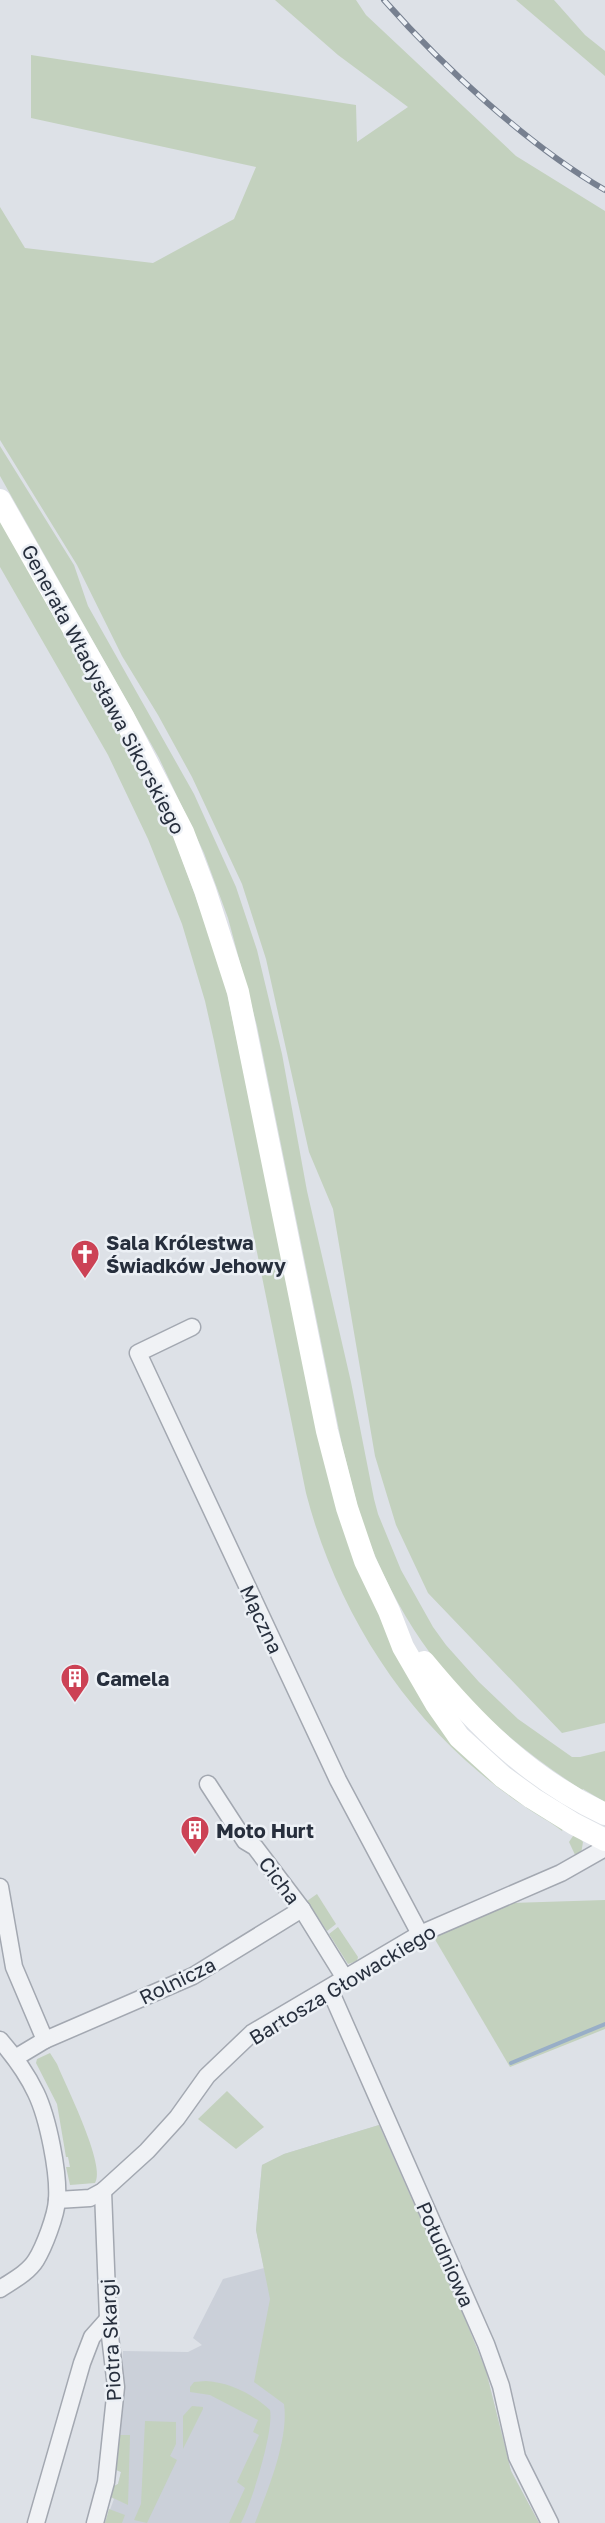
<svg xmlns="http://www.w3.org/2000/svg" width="605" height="2523" viewBox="0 0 605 2523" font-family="'Golos Text',sans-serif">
	<rect width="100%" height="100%" fill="#dde1e7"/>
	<!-- built -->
	<polygon fill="#cbd0d9" points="379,2125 465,2319 486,2371 511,2471 539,2523 105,2523 114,2499 111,2497 112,2487 118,2484 121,2472 114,2469 123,2351 188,2352 202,2345 193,2338 223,2279 264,2268 256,2230 262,2165 284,2154"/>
	<!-- green -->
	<g fill="#c3d1be">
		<polygon points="275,0 356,0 366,15 516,156 605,211 605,1723 562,1733 428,1593 396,1525 375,1456 333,1209 309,1152 266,959 242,884 192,777 158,715 122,656 77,565 0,440 0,207 25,248 153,263 234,219 256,167 31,118 31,55 356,105 357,142 408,107 338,55"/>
		<polygon points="516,0 554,0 585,35 605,51 605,76"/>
		<path d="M0 446 74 565 88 606 194 794 236 887 257 950 282 1054 307 1191 351 1382 374 1499 378 1514 401 1570 433 1627 446 1645 479 1682 518 1719 572 1757H580L605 1751V1802L583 1789 582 1790C483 1725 416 1657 371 1546 358 1514 351 1479 342 1445L257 1026 228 918 204 853 159 758 0 476Z"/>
		<path d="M0 515 161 802 222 969 324 1454 436 1715 564 1827 562 1831C550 1821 536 1815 524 1806 509 1796 494 1785 480 1773 394 1701 334 1601 306 1493L214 1041 205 1001 182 924 148 839 108 755 0 567Z"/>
		<polygon points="575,1833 583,1842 581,1854 577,1859 569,1842"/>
		<polygon points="317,1894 336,1924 327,1931 307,1901"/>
		<polygon points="605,1900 605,2029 510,2067 433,1936 511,1903"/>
		<polygon points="338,1927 358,1957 357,1961 348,1964 329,1934"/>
		<path d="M50 2053 57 2064C65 2084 107 2167 95 2183L70 2185 66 2167H70L68 2157H66L57 2104 36 2063 37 2059Z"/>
		<polygon points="227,2091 264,2127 236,2149 198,2119"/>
		<path d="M379 2125 465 2319 486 2371 511 2471 539 2523H255C268 2490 289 2439 284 2404L254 2382 270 2299 256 2230 262 2165 284 2154Z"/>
		<path d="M206 2381C231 2383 251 2393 270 2410 274 2431 252 2502 241 2523H229L245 2488 237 2482 259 2435 253 2432 258 2420 210 2395 190 2392V2387L194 2382Z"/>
		<polygon points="192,2406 203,2407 203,2409 183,2449 183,2416"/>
		<polygon points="145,2421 176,2422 176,2444 170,2456 177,2460 147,2523 134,2520 141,2504"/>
		<polygon points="118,2435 130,2435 128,2505 111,2497 112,2487 118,2484 121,2472 114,2469"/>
		<polygon points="109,2509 125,2515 122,2523 105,2523"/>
	</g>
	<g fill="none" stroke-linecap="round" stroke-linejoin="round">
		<!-- stream -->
		<polyline stroke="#98aec7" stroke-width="4" points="511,2063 605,2024"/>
		<!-- minor casing -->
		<g stroke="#a3a8b1" stroke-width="19">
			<g id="minor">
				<polyline points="192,1327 138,1353 338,1780 420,1934"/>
				<polyline points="208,1784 245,1841 255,1847 302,1909 346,1980"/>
				<polyline points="0,1887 14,1967 45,2040 15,2058"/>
				<polyline points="330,1990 486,2344 501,2386 517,2457 550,2523"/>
				<path d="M0 2040C14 2056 27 2074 36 2093 48 2118 59 2173 57 2200 56 2216 44 2247 36 2260 28 2273 12 2281 0 2289"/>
				<polyline points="45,2040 193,1976 302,1909"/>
				<polyline points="57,2200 90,2198 103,2191 147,2151 177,2118 207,2076 252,2033 420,1934 561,1873 605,1848"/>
				<polyline points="36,2523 82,2363 92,2337 108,2319"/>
				<polyline points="95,2523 106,2482 116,2387 108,2319 103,2191"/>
			</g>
		</g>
		<!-- minor -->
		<use href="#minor" stroke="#f0f2f5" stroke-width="16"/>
		<!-- secondary -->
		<g stroke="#fff" stroke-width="22">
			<polyline points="0,500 124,718 183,832 205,890 238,992 327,1431 347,1508 365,1561 389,1611 403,1647 436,1704 459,1737 503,1777 532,1798 574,1824 605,1840"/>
			<path d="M424 1662C476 1725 530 1779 605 1814"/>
		</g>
		<!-- rail casing -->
		<g stroke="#778090" stroke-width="6">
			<path id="rail" d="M384 0C443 67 528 145 605 190"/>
		</g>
		<!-- rail -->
		<use href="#rail" stroke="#ecf0f5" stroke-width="4" stroke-dasharray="11" stroke-linecap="butt"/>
	</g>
	<!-- icons -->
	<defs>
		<g id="church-pin" transform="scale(1.5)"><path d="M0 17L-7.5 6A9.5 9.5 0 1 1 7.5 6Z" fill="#cc4255" stroke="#ecf0f5"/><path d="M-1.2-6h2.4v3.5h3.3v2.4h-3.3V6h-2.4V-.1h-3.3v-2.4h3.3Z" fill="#fff"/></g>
		<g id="building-pin" transform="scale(1.5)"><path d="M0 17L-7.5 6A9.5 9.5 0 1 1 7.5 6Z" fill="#cc4255" stroke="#ecf0f5"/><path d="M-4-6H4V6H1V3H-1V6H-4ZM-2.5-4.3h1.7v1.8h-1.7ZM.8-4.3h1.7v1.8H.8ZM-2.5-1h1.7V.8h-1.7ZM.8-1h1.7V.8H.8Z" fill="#fff"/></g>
	</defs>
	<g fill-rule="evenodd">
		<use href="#church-pin" x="85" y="1254"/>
		<use href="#building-pin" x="75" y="1678"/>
		<use href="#building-pin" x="195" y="1830"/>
	</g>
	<g text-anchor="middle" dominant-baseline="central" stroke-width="5" stroke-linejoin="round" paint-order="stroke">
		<!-- street labels -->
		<g font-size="20" fill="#272f3d" stroke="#ecf0f5">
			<text transform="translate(104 689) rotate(62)">Generała Władysława Sikorskiego</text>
			<text transform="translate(262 1619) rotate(65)">Mączna</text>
			<text transform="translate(280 1880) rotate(53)">Cicha</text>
			<text transform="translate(177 1980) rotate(-26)">Rolnicza</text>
			<text transform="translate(342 1984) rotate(-31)">Bartosza Głowackiego</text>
			<text transform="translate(446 2254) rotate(66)">Południowa</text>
			<text transform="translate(110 2340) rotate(-93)">Piotra Skargi</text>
		</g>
		<!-- poi labels -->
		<g font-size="20" font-weight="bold" fill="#272f3d" stroke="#ecf0f5" text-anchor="start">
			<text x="106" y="1242">Sala Królestwa<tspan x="106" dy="23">Świadków Jehowy</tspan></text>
			<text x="96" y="1678">Camela</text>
			<text x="216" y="1830">Moto Hurt</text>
		</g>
	</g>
</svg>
